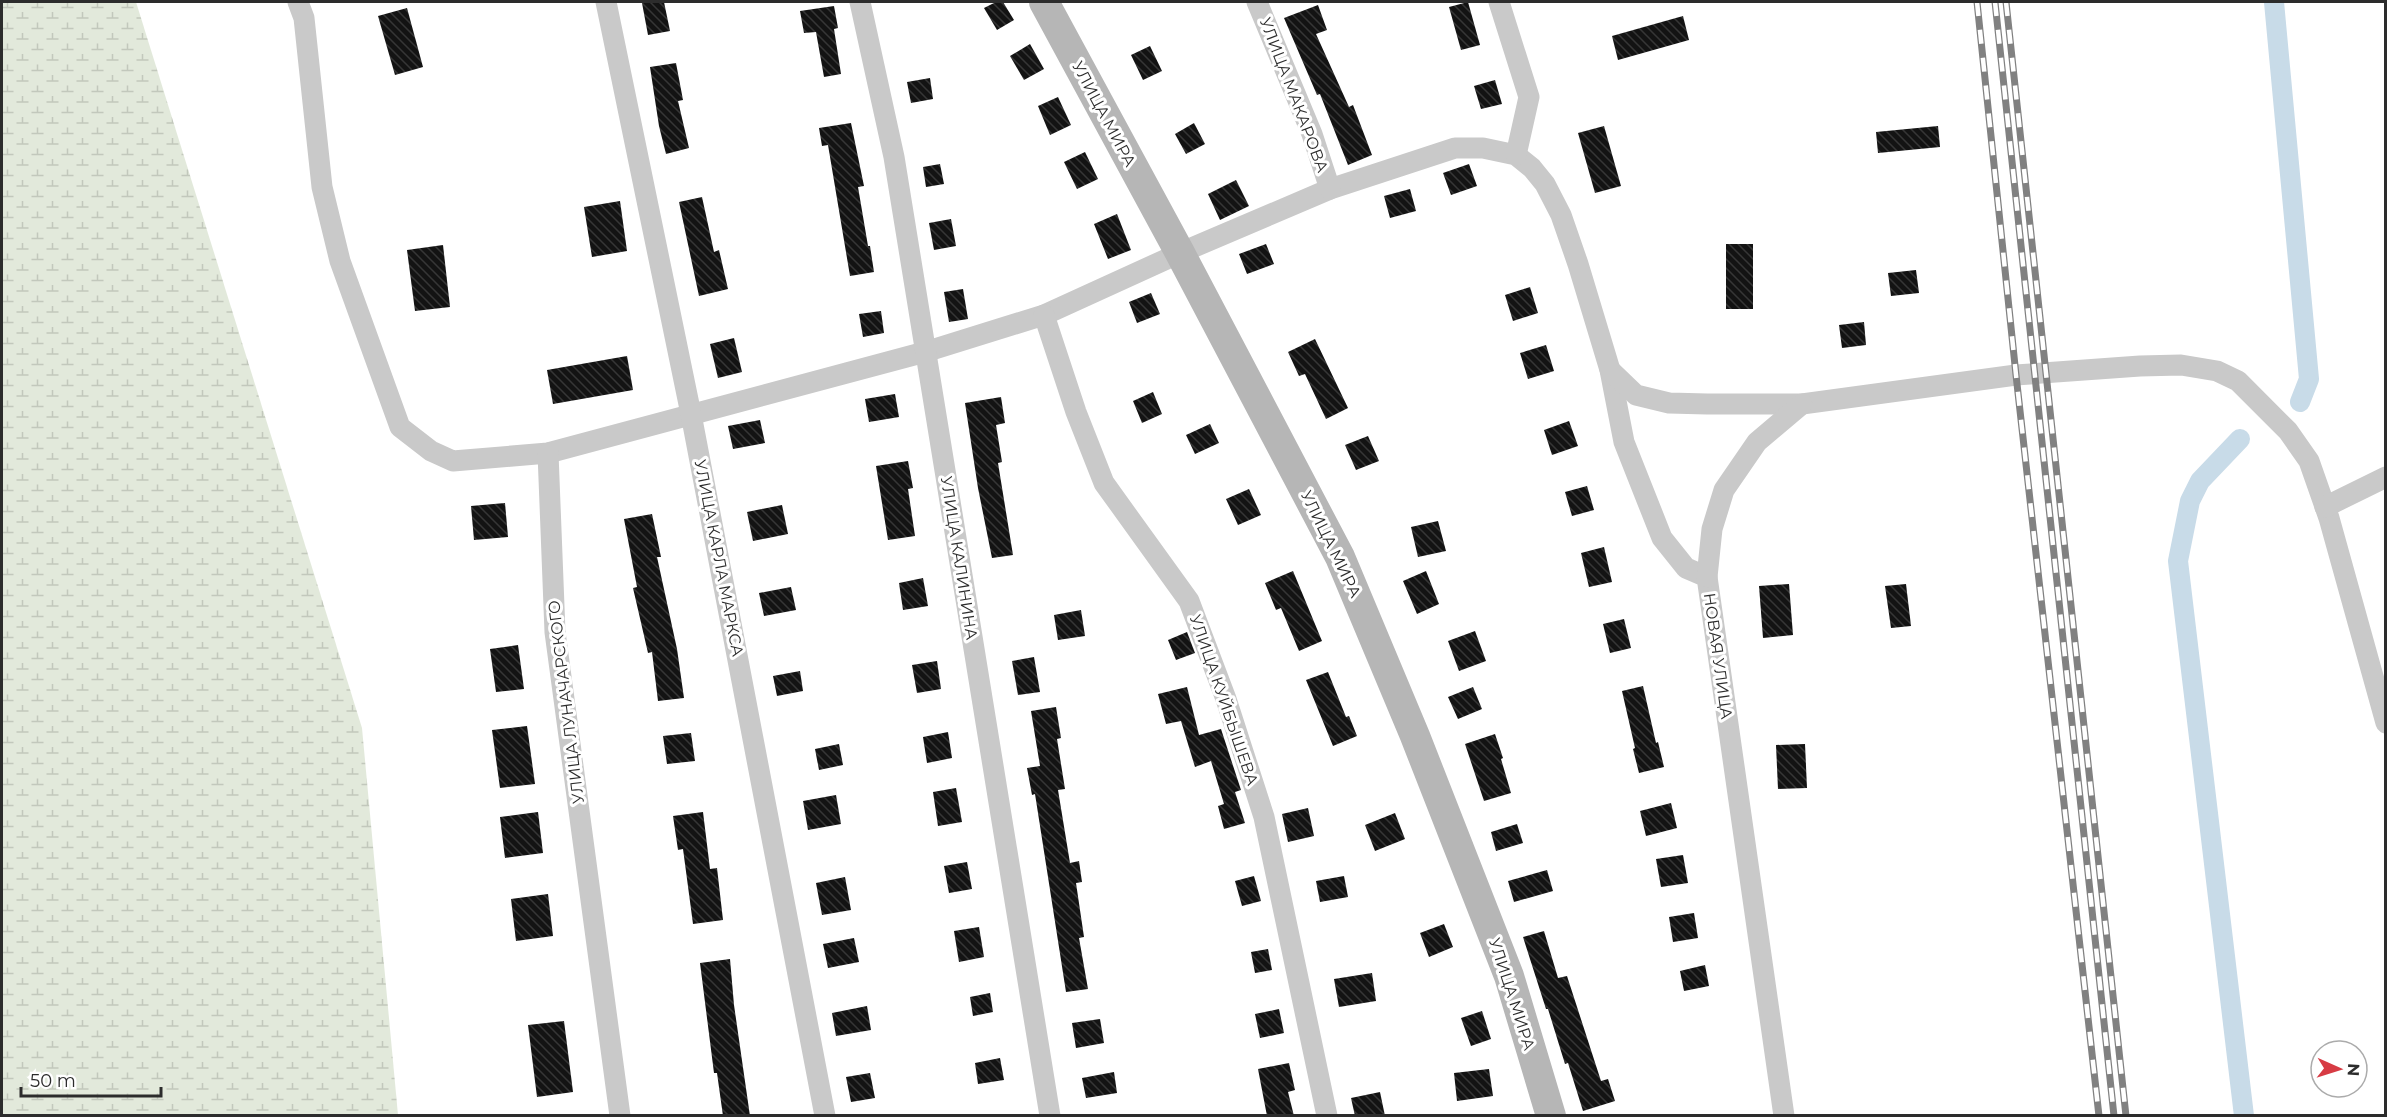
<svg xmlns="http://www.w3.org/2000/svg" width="2387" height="1117" viewBox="0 0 2387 1117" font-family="Montserrat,sans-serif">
	<defs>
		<pattern id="wetland-marsh" width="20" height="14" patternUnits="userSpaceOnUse" patternTransform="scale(1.5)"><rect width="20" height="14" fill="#e2e9db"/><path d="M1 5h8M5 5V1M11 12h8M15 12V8" fill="none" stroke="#c2c8bc"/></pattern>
		<pattern id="building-back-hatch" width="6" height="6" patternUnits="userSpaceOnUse" patternTransform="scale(1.5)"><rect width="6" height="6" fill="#131313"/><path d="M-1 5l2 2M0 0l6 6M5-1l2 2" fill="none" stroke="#363636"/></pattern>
	</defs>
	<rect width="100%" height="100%" fill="#fff"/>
	<!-- wetland -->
	<polygon fill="url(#wetland-marsh)" points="2,2 136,2 362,728 398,1115 2,1115"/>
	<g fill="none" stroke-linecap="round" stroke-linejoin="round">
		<!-- canal -->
		<g stroke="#c8dbe8" stroke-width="20">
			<polyline points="2274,2 2309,379 2300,402"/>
			<polyline points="2240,439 2200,481 2190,501 2178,561 2244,1116"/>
		</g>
	</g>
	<!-- building -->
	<g fill="url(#building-back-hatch)">
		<polygon points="650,2 664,2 670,31 648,35 642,3"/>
		<polygon points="996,2 1003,2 1014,20 997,30 984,8"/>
		<polygon points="1468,2 1480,45 1461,50 1449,7"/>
		<polygon points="1318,5 1327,30 1316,34 1349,107 1353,105 1372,155 1348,165 1320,94 1317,95 1284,18"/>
		<polygon points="834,6 838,28 834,29 841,74 824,77 816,32 804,33 800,11"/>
		<polygon points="407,8 423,67 395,75 378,16"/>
		<polygon points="1683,16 1689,40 1618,60 1612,36"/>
		<polygon points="1030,44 1044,69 1024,80 1010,56"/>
		<polygon points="1150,46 1162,71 1143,80 1131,55"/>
		<polygon points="676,63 683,100 678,101 689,148 666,154 659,126 650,67"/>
		<polygon points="930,78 933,99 911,103 907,82"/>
		<polygon points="1495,80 1502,104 1481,109 1474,86"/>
		<polygon points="1058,97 1071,125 1050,135 1038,106"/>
		<polygon points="851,123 864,186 858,187 868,246 870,246 874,272 850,276 828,145 822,146 819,128"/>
		<polygon points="1194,123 1205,144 1186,154 1175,134"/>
		<polygon points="1604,126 1621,186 1595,193 1578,133"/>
		<polygon points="1938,126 1940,147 1878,153 1876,132"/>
		<polygon points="1085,152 1098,179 1077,189 1064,162"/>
		<polygon points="940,164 944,184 926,187 923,167"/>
		<polygon points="1469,164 1477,186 1451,195 1443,173"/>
		<polygon points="1236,180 1249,206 1220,220 1208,194"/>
		<polygon points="1410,189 1416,211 1390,218 1384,196"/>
		<polygon points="702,197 714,252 719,250 728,289 699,296 679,202"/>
		<polygon points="620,201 627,251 592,257 584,207"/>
		<polygon points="1117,214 1131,250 1108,259 1094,224"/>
		<polygon points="951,219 956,246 934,250 929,223"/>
		<polygon points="1266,244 1274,264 1247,274 1239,254"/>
		<rect x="1726" y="244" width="27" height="65"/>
		<polygon points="443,245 450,307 415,311 407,250"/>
		<polygon points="1916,270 1919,293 1891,296 1888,273"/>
		<polygon points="1530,287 1538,313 1513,321 1505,295"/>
		<polygon points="963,289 968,319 949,322 944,292"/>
		<polygon points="1151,293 1160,314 1137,323 1129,302"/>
		<polygon points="881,311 884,333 863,337 859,314"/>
		<polygon points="1864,322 1866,345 1842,348 1839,325"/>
		<polygon points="734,338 742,372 718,378 710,344"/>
		<polygon points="1315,339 1348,408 1326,419 1305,374 1299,376 1288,352"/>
		<polygon points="1546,345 1554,371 1528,379 1520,353"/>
		<polygon points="627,356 633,390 553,404 547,370"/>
		<polygon points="1153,392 1162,414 1142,423 1133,401"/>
		<polygon points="895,394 899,417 869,422 865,399"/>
		<polygon points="1001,397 1005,423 996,425 1002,462 998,463 1013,555 992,558 978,488 965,403"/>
		<polygon points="760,420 765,443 733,449 728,426"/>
		<polygon points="1569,421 1578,446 1552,455 1544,430"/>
		<polygon points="1210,424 1219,443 1195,454 1186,435"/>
		<polygon points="1368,436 1379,461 1356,470 1345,445"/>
		<polygon points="908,461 913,488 908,489 915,536 888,540 876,466"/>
		<polygon points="1587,486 1594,510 1572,516 1565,492"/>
		<polygon points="1249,489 1261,515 1238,525 1226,499"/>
		<polygon points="505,503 508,537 474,540 471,506"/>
		<polygon points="782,505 788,534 753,541 747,512"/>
		<polygon points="652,514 661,557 657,557 677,649 684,698 658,701 652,652 648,653 633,588 637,587 624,519"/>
		<polygon points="1438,521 1446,551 1418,557 1411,527"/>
		<polygon points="1604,547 1612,582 1589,587 1581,553"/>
		<polygon points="1293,571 1322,641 1299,651 1281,608 1276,610 1265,583"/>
		<polygon points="1426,571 1439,604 1417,614 1403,581"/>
		<polygon points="923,578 928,606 903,610 899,583"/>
		<polygon points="1789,584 1793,635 1763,638 1759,586"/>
		<polygon points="1906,584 1911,626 1891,628 1885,586"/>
		<polygon points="791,587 796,610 764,616 759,593"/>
		<polygon points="1081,610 1085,636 1058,640 1054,615"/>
		<polygon points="1624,619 1631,648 1610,653 1603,624"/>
		<polygon points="1475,631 1486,661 1459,671 1448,641"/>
		<polygon points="1187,632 1195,653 1176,660 1168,640"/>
		<polygon points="518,645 524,689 496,692 490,649"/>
		<polygon points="1034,657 1040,692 1018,695 1012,661"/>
		<polygon points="937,661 941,689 917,693 912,665"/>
		<polygon points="800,671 803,691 777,696 773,676"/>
		<polygon points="1328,672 1346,717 1349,716 1357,736 1333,746 1306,680"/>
		<polygon points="1643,686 1656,743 1658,742 1664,767 1639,773 1633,749 1635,748 1622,691"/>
		<polygon points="1187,687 1199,735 1221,729 1241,790 1235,792 1245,823 1224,829 1218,806 1224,804 1211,761 1195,767 1181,721 1166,724 1158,694"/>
		<polygon points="1473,687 1482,709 1458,719 1448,697"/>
		<polygon points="1056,707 1061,738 1057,739 1065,789 1058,790 1070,863 1079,861 1082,882 1076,883 1084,937 1079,938 1088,989 1066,992 1035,794 1032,795 1027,768 1040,766 1031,711"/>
		<polygon points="527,726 535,784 500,788 492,730"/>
		<polygon points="948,732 952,758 927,763 923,737"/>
		<polygon points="691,733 695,761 667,764 663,736"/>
		<polygon points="1495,734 1503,758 1501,759 1511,793 1484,801 1465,744"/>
		<polygon points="839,744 843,765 819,770 815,749"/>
		<polygon points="1805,744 1807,788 1778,789 1776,745"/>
		<polygon points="956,788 962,822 938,826 933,792"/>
		<polygon points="836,795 841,824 808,830 803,801"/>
		<polygon points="1671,803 1677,828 1646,836 1640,811"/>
		<polygon points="1308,808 1314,836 1288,842 1282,814"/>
		<polygon points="538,812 543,853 505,858 500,817"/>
		<polygon points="703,812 710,869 717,868 723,920 693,924 683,849 678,850 673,816"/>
		<polygon points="1395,813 1405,839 1375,851 1365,825"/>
		<polygon points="1517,824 1523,843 1496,851 1491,832"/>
		<polygon points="1683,855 1688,883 1661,887 1656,859"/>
		<polygon points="967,862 972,889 949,893 944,866"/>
		<polygon points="1547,870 1553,891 1514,902 1508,881"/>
		<polygon points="1254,876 1261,901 1242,906 1235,881"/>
		<polygon points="1344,876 1348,897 1320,902 1316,881"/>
		<polygon points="845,877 851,910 822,915 816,883"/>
		<polygon points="548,894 553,936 516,941 511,899"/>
		<polygon points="1694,913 1698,938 1673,942 1669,917"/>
		<polygon points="1444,924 1453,947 1429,957 1420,933"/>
		<polygon points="979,927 984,957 959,962 954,931"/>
		<polygon points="1544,931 1558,978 1567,976 1601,1081 1608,1079 1615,1101 1583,1111 1568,1063 1565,1064 1548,1009 1546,1009 1523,937"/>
		<polygon points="854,938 859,962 828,968 823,944"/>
		<polygon points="1268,949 1272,970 1255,973 1251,952"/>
		<polygon points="730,959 734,1005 750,1116 723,1116 717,1073 714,1073 700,963"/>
		<polygon points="1705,965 1709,986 1684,991 1680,971"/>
		<polygon points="1372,973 1376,1001 1339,1007 1334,979"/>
		<polygon points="990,993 993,1012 973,1016 970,997"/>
		<polygon points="867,1006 871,1030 836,1036 832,1013"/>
		<polygon points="1279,1009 1284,1033 1260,1038 1255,1014"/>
		<polygon points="1482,1011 1491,1039 1471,1046 1461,1018"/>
		<polygon points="1100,1019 1104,1043 1076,1048 1072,1023"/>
		<polygon points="564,1021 573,1092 537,1097 528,1025"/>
		<polygon points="1000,1058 1004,1080 978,1084 975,1063"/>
		<polygon points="1289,1063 1295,1090 1288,1092 1294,1116 1267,1116 1258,1069"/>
		<polygon points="1489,1069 1493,1096 1457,1101 1454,1073"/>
		<polygon points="1114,1072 1117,1093 1086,1098 1082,1078"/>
		<polygon points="870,1073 875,1098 851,1102 846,1077"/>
		<polygon points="1380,1092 1385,1116 1355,1116 1351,1098"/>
	</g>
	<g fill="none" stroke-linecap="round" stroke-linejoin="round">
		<!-- street -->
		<g stroke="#c9c9c9" stroke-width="21">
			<polyline points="298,2 304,18 322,187 340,261 400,427 431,451 453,461 548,453 925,352 1044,315 1180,253 1330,189 1455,148 1483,148 1516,155 1532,168 1545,184 1561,215 1578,264 1610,370 1624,442 1662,538 1686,568 1707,577 1784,1116"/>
			<polyline points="606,2 691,414 825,1116"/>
			<polyline points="860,2 894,157 1050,1116"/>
			<polyline points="1257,2 1312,134 1330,189"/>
			<polyline points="1499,2 1529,97 1516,155"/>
			<polyline points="1044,315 1076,412 1104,483 1189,601 1226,699 1264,817 1327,1116"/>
			<polyline points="1610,370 1636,395 1669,403 1707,404 1802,404 2016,375 2140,366 2181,365 2217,371 2238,381 2288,431 2309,461 2329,518 2386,723"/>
			<polyline points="548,453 555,632 620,1116"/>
			<polyline points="2325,507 2386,477"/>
			<polyline points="1707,577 1712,529 1724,490 1757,442 1802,404"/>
		</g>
		<!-- secondary -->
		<polyline stroke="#b6b6b6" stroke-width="30" points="1044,2 1180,253 1340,557 1415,736 1509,976 1551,1116"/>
		<!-- rail casing -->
		<g stroke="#818181" stroke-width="7">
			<g id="rail">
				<polyline points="1977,2 2016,375 2099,1116"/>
				<polyline points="1995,2 2114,1116"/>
				<polyline points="2006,2 2126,1116"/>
			</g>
		</g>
		<!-- rail -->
		<use href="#rail" stroke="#fff" stroke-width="4.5" stroke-dasharray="14" stroke-linecap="butt"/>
	</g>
	<g text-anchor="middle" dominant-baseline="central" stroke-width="6" stroke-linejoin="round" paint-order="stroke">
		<!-- street labels -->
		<g font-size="16" fill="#2c2c2c" stroke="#fff">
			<text transform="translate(1294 95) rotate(69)">УЛИЦА МАКАРОВА</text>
			<text transform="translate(1104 114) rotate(62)">УЛИЦА МИРА</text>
			<text transform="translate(1331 544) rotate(64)">УЛИЦА МИРА</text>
			<text transform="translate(719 558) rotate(79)">УЛИЦА КАРЛА МАРКСА</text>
			<text transform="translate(959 558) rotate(81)">УЛИЦА КАЛИНИНА</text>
			<text transform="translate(1718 656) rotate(82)">НОВАЯ УЛИЦА</text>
			<text transform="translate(1224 700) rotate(71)">УЛИЦА КУЙБЫШЕВА</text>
			<text transform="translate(566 702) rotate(-97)">УЛИЦА ЛУНАЧАРСКОГО</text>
			<text transform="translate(1512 994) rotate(72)">УЛИЦА МИРА</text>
		</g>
	</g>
	<!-- border -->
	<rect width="2387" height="1117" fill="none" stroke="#2c2c2c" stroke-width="6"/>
	<!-- north arrow -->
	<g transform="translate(2339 1069) rotate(93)"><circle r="28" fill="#ffffff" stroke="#ababab" stroke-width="1.5"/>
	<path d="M0-4.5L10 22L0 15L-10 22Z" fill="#d73b44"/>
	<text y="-9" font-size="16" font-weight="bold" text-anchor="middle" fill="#2c2c2c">N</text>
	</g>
	<!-- scale -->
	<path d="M21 1087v9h140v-9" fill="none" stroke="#2c2c2c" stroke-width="3"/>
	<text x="30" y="1087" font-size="18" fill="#2c2c2c" stroke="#ffffff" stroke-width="4.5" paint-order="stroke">50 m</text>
</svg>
